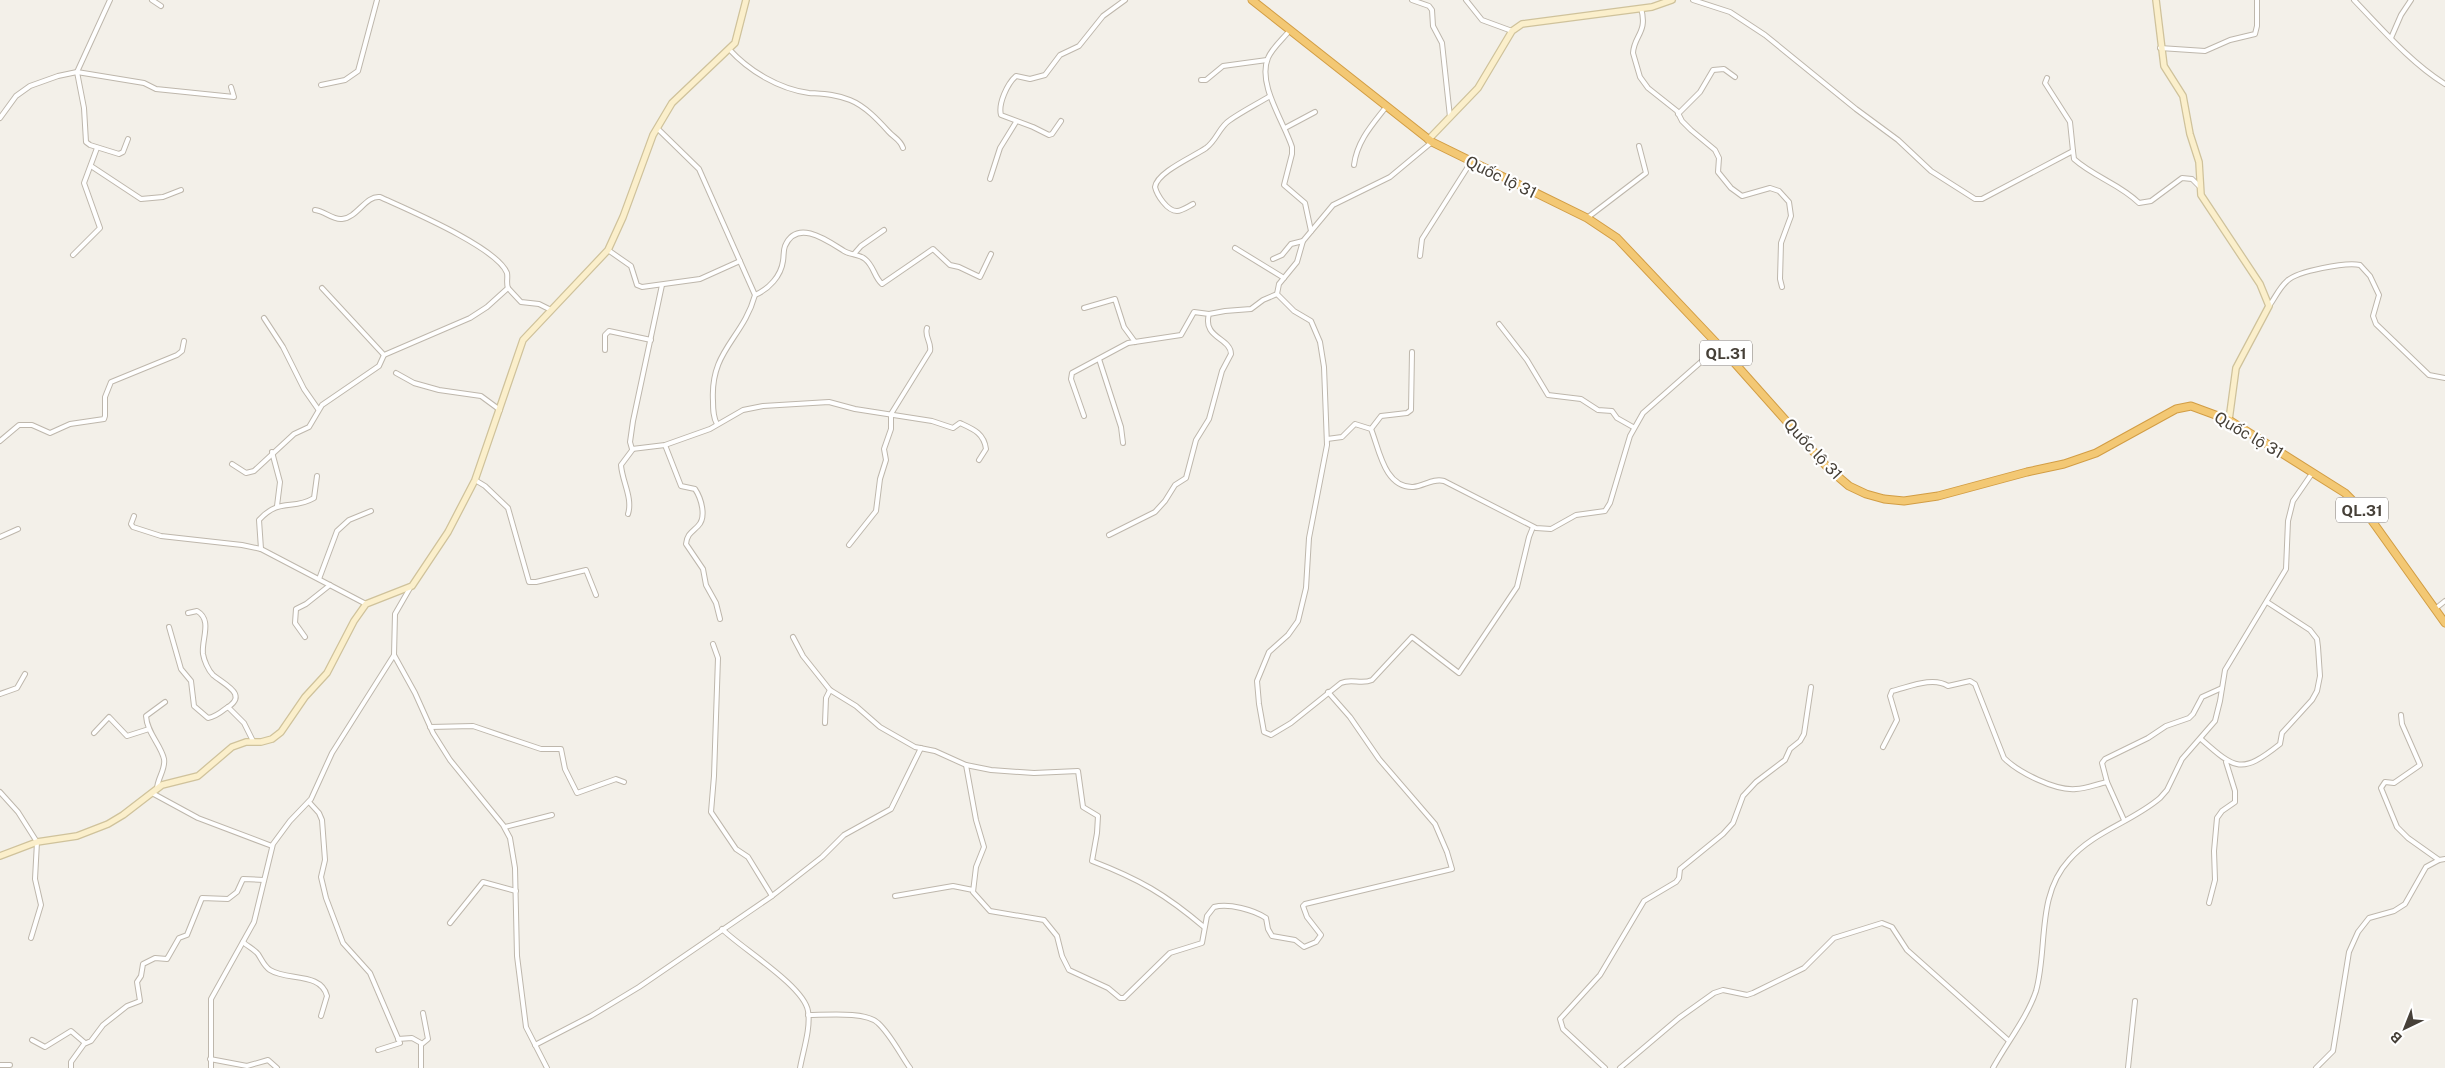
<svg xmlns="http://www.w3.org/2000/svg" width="2445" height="1068" viewBox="0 0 2445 1068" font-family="'Public Sans',sans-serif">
	<rect width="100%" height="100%" fill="#f3f0e9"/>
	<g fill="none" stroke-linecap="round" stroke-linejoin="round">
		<!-- street casing -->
		<g stroke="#beb7ac" stroke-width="6">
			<g id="street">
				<polyline points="110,0 77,72 84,108 86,142 90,145 119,154 123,152 128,139"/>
				<polyline points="152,0 161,6"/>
				<polyline points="1412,0 1429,6 1432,10 1433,26 1442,43 1450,117"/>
				<polyline points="1466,0 1482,20 1512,31"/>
				<path d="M1693 0 1730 12 1765 35 1856 109 1898 140 1931 171 1975 199H1982L2073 151 2074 159C2094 177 2120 184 2139 203L2151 201 2182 178 2192 179 2200 187"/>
				<path d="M2354 0C2382 29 2411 63 2445 84"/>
				<path d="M1641 8C1648 33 1634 35 1633 53L1640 77 1648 88 1677 111 1682 121 1691 130 1715 150 1719 158 1718 172 1731 188 1742 196 1770 188 1779 191 1789 202 1791 216 1781 243 1780 279 1782 287"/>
				<path d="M1290 30C1283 39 1272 48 1268 58 1257 84 1284 122 1292 147V154L1284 185 1305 203 1311 231"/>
				<polyline points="2391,38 2401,15 2411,0"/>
				<polyline points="2160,48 2205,51 2230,40 2255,34 2257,26 2257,0"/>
				<path d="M729 49C749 71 779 89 809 93 823 94 835 94 850 100 865 106 878 120 888 131 894 138 900 139 903 148"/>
				<polyline points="2047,78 2045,83 2070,122 2073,151"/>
				<polyline points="1201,80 1206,80 1223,66 1267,60"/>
				<polyline points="321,85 345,80 358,71 377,0"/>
				<polyline points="1678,114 1700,92 1713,70 1724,69 1735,77"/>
				<polyline points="0,118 16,96 30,86 58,76 77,72 144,83 156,89 234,97 231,87"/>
				<path d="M1061 121 1052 134 1049 135 1033 127 1001 115C998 104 1007 84 1016 76L1030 79 1045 75 1060 55 1079 46 1103 16 1125 0"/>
				<path d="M657 128 699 169 755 295C743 339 710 350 713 401 713 409 713 417 717 424"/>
				<polyline points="1285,128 1315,112"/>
				<path d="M1432 142 1390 177 1333 205 1303 241 1297 262 1279 284 1277 294 1294 311 1311 321 1320 342 1324 367 1327 445 1309 538 1306 588 1298 621 1288 635 1269 652 1257 681 1259 704 1264 732 1271 735 1291 723 1341 683C1352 678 1361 685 1372 680L1412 637 1459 673 1517 587 1529 537 1533 527"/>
				<path d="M1354 165C1357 141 1372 125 1386 107"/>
				<polyline points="91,166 141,199 163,197 181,190"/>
				<polyline points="990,179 1000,148 1016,122"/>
				<path d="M1193 204C1189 206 1182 211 1177 211 1167 211 1157 195 1155 187 1157 172 1193 157 1206 148 1217 140 1219 127 1230 120 1243 111 1257 104 1270 96"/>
				<path d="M315 210C325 211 332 220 342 219 357 218 366 195 380 197 406 209 497 247 507 273 508 278 506 283 508 288L521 302 539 304 551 310"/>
				<polyline points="1587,218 1646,173 1639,146"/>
				<polyline points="1235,248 1284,278"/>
				<polyline points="608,250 631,266 637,285 642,287 700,279 740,261"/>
				<polyline points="854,254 861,246 884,230"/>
				<polyline points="73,255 100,228 84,183 97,148"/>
				<polyline points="1420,256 1422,239 1471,162"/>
				<polyline points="1273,259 1282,255 1291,244 1303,241"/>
				<path d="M662 285 633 421 630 442 632 449 665 445 710 429 743 410 763 406 829 402 855 409 932 421 953 428 960 423C973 429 984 433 986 449L979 460"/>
				<polyline points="322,288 384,355 470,318 487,307 508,288"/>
				<path d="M755 295C769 289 781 276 783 261 784 256 783 251 785 246 797 218 828 241 844 251 850 255 859 254 865 259 874 266 874 277 882 284L933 249 950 265 959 267 980 277 991 254"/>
				<path d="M2269 306C2275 298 2279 288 2287 281 2297 271 2346 262 2360 265L2370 276 2379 295 2373 316 2376 324 2429 375 2445 378"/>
				<polyline points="1084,308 1115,299 1124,327 1135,342"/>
				<polyline points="264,318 283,347 304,389 318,409"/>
				<polyline points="1499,324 1527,360 1548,395 1581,399 1598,410 1612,411 1617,418 1633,427"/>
				<polyline points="605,350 605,335 609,331 651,340"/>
				<polyline points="1099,359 1121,427 1123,443"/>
				<polyline points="396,373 414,383 439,390 481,396 500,410"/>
				<polyline points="1084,416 1071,379 1072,373 1128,343 1181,335 1194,312 1209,314"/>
				<polyline points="1371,429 1381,416 1407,413 1411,410 1412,352"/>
				<path d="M1327 439 1342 437 1355 424 1371 429C1379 448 1384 488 1413 487 1424 486 1433 478 1444 481L1536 528 1551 529 1576 515 1605 511 1610 503 1630 436 1643 413 1719 346"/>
				<polyline points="0,441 19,425 32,425 50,433 70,424 104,419 105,416 105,397 111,382 177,355 182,351 184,341"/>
				<path d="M665 445 681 486 695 489C701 498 707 517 698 526 692 532 687 534 686 544L703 569 706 585 716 603 720 619"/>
				<polyline points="272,452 280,482 277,506"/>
				<polyline points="232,464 246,473 254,471 294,434 309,427 322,405 379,366 384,355"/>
				<polyline points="475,480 485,486 508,508 529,582 536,582 586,570 596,595"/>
				<path d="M628 514C633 498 622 481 621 465L633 449"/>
				<polyline points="134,516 131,524 133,527 161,536 242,545 261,549 366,604"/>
				<path d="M1109 535 1155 512 1165 501 1175 485 1186 478 1196 440 1209 419 1222 371 1231 354C1231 338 1202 338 1209 314L1225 311 1251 309 1263 300 1277 294"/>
				<polyline points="0,537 18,529"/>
				<path d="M849 545 876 511 880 479 886 460 884 449 891 429V414L930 351C932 343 924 336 927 328"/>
				<path d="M261 549 259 520C280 497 292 511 314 498L317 476"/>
				<polyline points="319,579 337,531 349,520 371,511"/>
				<polyline points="410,588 395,614 394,655 415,693 433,733 450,760 503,825 510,838 515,868 517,956 526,1027 547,1068"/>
				<polyline points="2435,609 2445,601"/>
				<path d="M169 627 181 669 191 681 194 706 208 718C214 717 220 713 225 709 250 695 225 685 213 675 208 670 204 660 203 654 201 640 213 620 197 611L188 613"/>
				<polyline points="305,637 295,623 296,609 306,604 330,585"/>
				<path d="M793 637 803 656 830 690 856 706 880 727 915 747 935 751 966 765 991 770 1034 773 1078 771 1083 807 1098 816 1097 833 1092 861C1139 879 1165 894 1204 927"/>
				<polyline points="713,644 718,658 714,776 711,812 736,849 748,857 772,896"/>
				<polyline points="0,694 17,688 25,674"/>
				<polyline points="228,707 244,723 253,741"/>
				<polyline points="2401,715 2402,724 2420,765 2394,783 2385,782 2381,788 2397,827 2408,838 2439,860"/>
				<polyline points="825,723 826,698 830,690"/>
				<polyline points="430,727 473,726 541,749 561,749 565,769 577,793 616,779 624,782"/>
				<polyline points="94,733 109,717 127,736 149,729"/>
				<path d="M2201 739C2235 769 2241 775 2280 744L2282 733 2312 700 2317 691 2320 676 2318 647 2317 639 2310 630 2267 602"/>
				<path d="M1883 747 1897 720 1890 696 1892 691C1909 687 1933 676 1948 686L1970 681 1975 684 2004 758C2018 772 2055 791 2076 789 2086 789 2097 784 2107 782L2124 820"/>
				<path d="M966 765 976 820 984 847 976 867 973 892 990 911 1044 920 1057 936 1062 956 1069 970 1108 988 1120 998H1124L1170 953 1202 943 1207 916 1214 907C1229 903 1254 910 1266 918L1268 929 1272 936 1295 940 1304 947 1316 942 1321 935 1307 917 1303 906 1305 904 1452 869 1447 852 1435 824 1379 759 1350 717 1328 692"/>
				<polyline points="2107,782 2102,763 2105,759 2148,738 2166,726 2189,718 2193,714 2202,697 2222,688"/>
				<path d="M157 789C157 779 166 769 164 759 161 745 147 733 146 716L165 702"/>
				<polyline points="0,792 18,812 37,842 35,879 41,905 31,938"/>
				<polyline points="152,793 198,818 272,846"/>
				<polyline points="309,802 319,813 322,820 325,860 321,877 326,898 343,943 370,973 400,1043 378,1050"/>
				<polyline points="505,827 552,815"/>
				<polyline points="895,896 953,886 973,890"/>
				<polyline points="2209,903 2215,880 2214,851 2217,818 2222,811 2235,802 2235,791 2226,762"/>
				<polyline points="450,923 483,882 516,891"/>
				<path d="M722 929C741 948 804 986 808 1011 811 1028 803 1051 800 1068"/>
				<path d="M243 942C247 946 254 949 258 954 262 960 264 966 270 970 287 981 321 972 327 996L321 1016"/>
				<path d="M808 1015C825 1015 866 1011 878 1023 891 1035 900 1054 910 1068"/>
				<polyline points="398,1039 412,1038 421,1043 421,1068"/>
				<polyline points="32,1040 45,1047 71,1031 85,1043"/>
				<polyline points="422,1044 428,1039 423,1013"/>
				<polyline points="535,1045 591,1016 639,987 772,896 822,857 844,835 891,809 921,748"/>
				<polyline points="210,1059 247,1066 268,1060 277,1068"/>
				<polyline points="0,1065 10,1065"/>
				<polyline points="71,1068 71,1062 84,1044 91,1041 103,1025 127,1006 140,1001 137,982 141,976 143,964 155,958 167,959 179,938 187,935 202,898 228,899 237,892 243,879 264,880"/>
				<polyline points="211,1068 211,999 254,922 273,844 290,821 311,799 332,753 394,655"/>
				<polyline points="1605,1068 1563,1029 1560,1019 1600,975 1644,901 1676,882 1679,878 1680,869 1723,834 1733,823 1743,796 1756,782 1785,760 1790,749 1800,741 1804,734 1811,687"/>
				<polyline points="1620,1068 1679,1018 1714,993 1723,990 1747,995 1753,993 1804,968 1834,938 1882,923 1892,927 1907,950 2008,1040"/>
				<path d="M1993 1068C2006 1044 2028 1016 2036 991 2048 948 2036 896 2069 860 2094 831 2132 822 2160 798L2167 790 2182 759 2215 721 2220 701 2225 670 2286 569 2288 521 2293 501 2313 472"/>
				<polyline points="2128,1068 2135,1001"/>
				<polyline points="2316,1068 2333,1051 2349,952 2358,932 2369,918 2394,911 2405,904 2426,867 2439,860 2445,859"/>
			</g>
		</g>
		<!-- secondary casing -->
		<g stroke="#cfc29b" stroke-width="8">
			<g id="secondary">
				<polyline points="2156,0 2164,66 2183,96 2190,134 2199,162 2201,195 2260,284 2269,306 2236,368 2229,420"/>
				<polyline points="1428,140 1478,88 1512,31 1522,24 1652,7 1672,0"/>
				<polyline points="0,856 37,842 77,836 108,824 123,815 162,785 198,776 232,747 246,742 261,742 272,739 281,732 305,697 327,673 354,621 366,604 412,586 448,532 475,480 523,340 608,250 623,217 653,135 672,103 735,43 746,0"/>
			</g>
		</g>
		<!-- highway casing -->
		<g stroke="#d29d44" stroke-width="9">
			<polyline id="highway" points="1252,0 1432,142 1587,218 1617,238 1723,350 1828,468 1849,486 1866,494 1884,499 1904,501 1938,496 2027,472 2064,464 2096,453 2176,409 2191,406 2229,420 2345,493 2370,518 2445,623"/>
		</g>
		<!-- street -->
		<use href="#street" stroke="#fff" stroke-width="4"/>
		<!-- secondary -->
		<use href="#secondary" stroke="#fbefcb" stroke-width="5.5"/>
		<!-- highway -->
		<use href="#highway" stroke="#f3c874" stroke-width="7"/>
	</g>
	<g text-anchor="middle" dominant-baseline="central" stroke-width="4.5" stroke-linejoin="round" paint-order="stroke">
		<!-- shield labels -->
		<g fill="#fff" stroke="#7e7974" stroke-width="1">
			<rect x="1700" y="340.5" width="52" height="25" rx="4"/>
			<rect x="2336" y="497.5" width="52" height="25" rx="4"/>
		</g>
		<g font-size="15" font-weight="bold" fill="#464038">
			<text x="1726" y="353">QL.31</text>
			<text x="2362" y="510">QL.31</text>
		</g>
		<!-- street labels -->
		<g font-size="16" fill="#464038" stroke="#fff">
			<text transform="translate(1501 177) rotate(26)">Quốc lộ 31</text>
			<text transform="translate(2249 435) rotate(30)">Quốc lộ 31</text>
			<text transform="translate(1813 449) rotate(47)">Quốc lộ 31</text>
		</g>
	</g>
	<!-- north arrow -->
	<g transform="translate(2405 1028) rotate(223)" stroke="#ffffff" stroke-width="4" paint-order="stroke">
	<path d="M0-4L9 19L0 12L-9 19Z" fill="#464038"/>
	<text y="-8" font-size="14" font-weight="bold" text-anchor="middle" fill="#464038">B</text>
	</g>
</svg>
